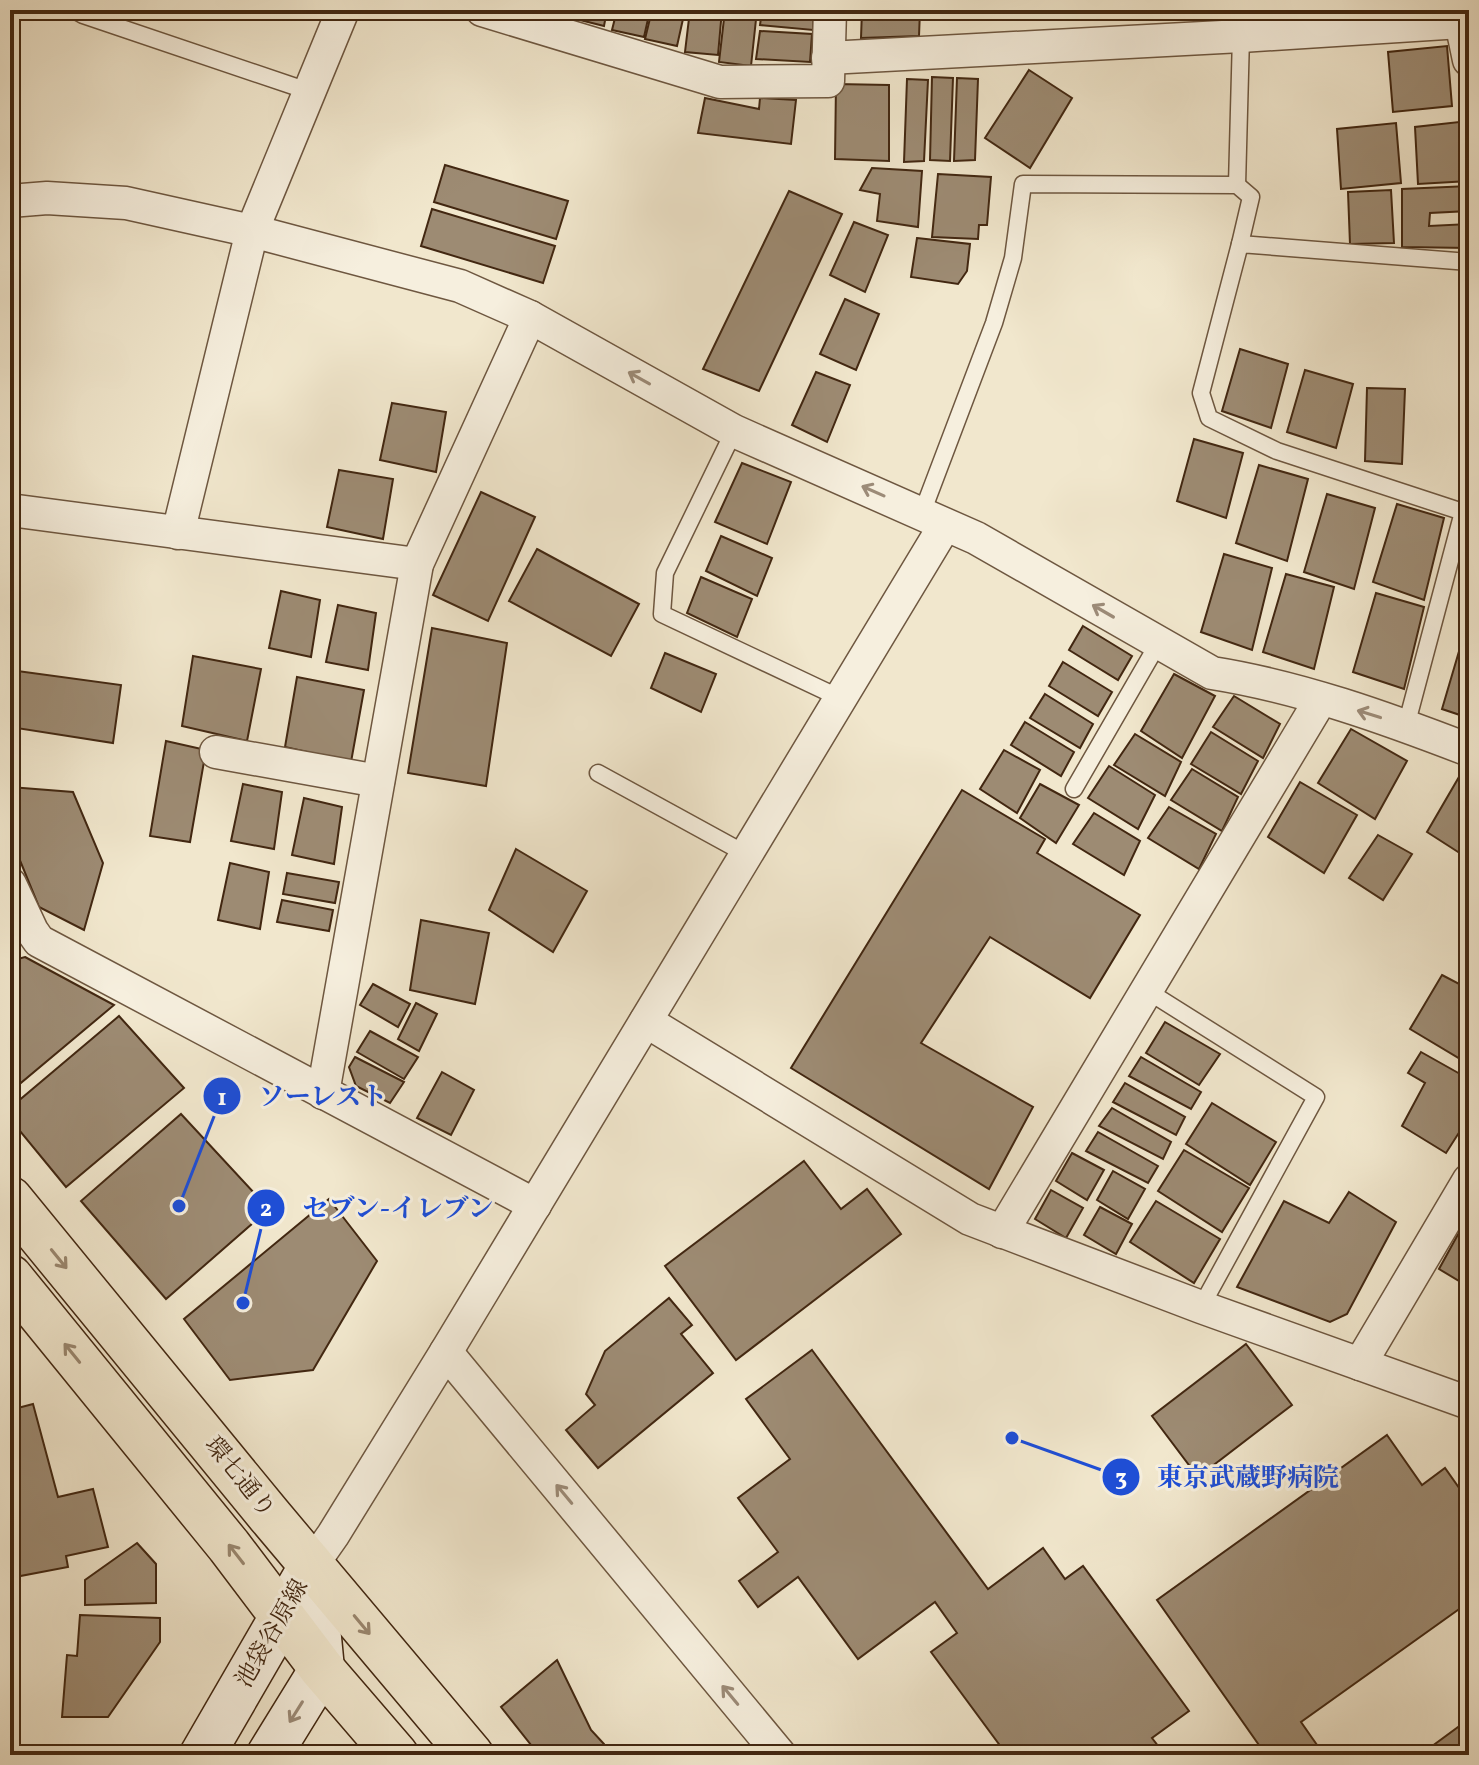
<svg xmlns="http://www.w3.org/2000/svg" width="1479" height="1765" viewBox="0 0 1479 1765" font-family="Vollkorn,'Noto Serif JP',serif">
	<rect width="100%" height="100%" fill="#f1e7cd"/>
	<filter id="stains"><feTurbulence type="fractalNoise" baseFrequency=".0025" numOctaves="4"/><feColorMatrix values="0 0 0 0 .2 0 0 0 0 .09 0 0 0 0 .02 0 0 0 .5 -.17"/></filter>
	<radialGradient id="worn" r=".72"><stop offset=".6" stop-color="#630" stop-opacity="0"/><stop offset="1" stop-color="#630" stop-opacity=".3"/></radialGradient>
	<!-- building -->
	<g fill="#9d8b73" stroke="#422711" stroke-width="2">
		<polygon points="574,10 607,10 604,26 572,18"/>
		<polygon points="617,10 650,10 644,37 612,30"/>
		<polygon points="652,10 685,10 677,46 645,39"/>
		<polygon points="690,10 722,10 718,55 685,52"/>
		<polygon points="725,10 757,10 751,66 719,62"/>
		<polygon points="762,10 814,10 813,30 760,25"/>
		<polygon points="862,10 920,10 919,36 861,38"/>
		<polygon points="973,10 994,10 993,19 973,19"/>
		<polygon points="1087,10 1120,10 1118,14 1087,16"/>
		<polygon points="760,31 812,34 810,62 756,59"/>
		<polygon points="1447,46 1452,106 1393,112 1388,52"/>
		<polygon points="1029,70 1072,98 1030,168 985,138"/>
		<polygon points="932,77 953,78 950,161 930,160"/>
		<polygon points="957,78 978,79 975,160 954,161"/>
		<polygon points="907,79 928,80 924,161 904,162"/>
		<polygon points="836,84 889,85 889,161 835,159"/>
		<polygon points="705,98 759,109 760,98 796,100 791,144 698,133"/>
		<polygon points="1468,121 1469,181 1418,184 1415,127"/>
		<polygon points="1396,123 1401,183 1341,189 1337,129"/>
		<polygon points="445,165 568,201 556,239 434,202"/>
		<polygon points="872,168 922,171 918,227 877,221 880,194 860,190"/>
		<polygon points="938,174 991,177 987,225 979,225 978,239 932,237"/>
		<polygon points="1469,186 1469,211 1430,213 1429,226 1469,224 1469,248 1402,247 1402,189"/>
		<polygon points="1391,190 1394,243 1350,244 1348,192"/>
		<polygon points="789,191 842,214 759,391 703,369"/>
		<polygon points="432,209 555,246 543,283 421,246"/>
		<polygon points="854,222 888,235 865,292 830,275"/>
		<polygon points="917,238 970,244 967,271 958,284 911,277"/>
		<polygon points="1469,282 1469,334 1462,335 1460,283"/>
		<polygon points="845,299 879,314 856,370 820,354"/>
		<polygon points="1240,349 1288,364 1271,428 1222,411"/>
		<polygon points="1305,370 1353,384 1336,448 1287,432"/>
		<polygon points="816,372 850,385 827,442 792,425"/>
		<polygon points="1367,388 1405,389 1402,464 1365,461"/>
		<polygon points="392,403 446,412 436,472 380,460"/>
		<polygon points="1194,439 1243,453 1226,518 1177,501"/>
		<polygon points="742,463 791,482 767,544 715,522"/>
		<polygon points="1259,465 1308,479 1287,561 1236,543"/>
		<polygon points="339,470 393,479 383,539 327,527"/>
		<polygon points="481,492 535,517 488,621 433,595"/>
		<polygon points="1327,494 1375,508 1354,589 1304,572"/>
		<polygon points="1397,504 1444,518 1424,600 1373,582"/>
		<polygon points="721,536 772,558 757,596 706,571"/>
		<polygon points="537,549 639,604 611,656 509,601"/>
		<polygon points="1224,554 1272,568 1252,650 1201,632"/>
		<polygon points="1286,574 1334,587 1314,669 1263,652"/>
		<polygon points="701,577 752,599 737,637 687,613"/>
		<polygon points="281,591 320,600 311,657 269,648"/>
		<polygon points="1376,593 1424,607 1404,689 1353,672"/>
		<polygon points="338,605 376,613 368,670 326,662"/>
		<polygon points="1083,626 1132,656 1118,680 1069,650"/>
		<polygon points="432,628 507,643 486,786 408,773"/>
		<polygon points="1465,631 1469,632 1469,718 1442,709"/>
		<polygon points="665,653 716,674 701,712 651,688"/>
		<polygon points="193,656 261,669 247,741 182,726"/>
		<polygon points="1063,662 1112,692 1098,716 1049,686"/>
		<polygon points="10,670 121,685 113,743 10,727"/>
		<polygon points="1174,674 1215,696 1182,758 1141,731"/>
		<polygon points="297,677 364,690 351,762 285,747"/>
		<polygon points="1045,694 1093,724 1080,748 1030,718"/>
		<polygon points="1234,696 1280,724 1263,758 1213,727"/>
		<polygon points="1025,722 1074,752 1061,776 1011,745"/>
		<polygon points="1351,729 1407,761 1375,819 1318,783"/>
		<polygon points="1211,732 1258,761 1241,794 1191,764"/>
		<polygon points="1135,734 1181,762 1165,796 1114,765"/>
		<polygon points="166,741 206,750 190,842 150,836"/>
		<polygon points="1004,750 1040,770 1017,813 980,789"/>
		<polygon points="1109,766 1155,795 1138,829 1088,798"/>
		<polygon points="1192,769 1238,797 1222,831 1171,800"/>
		<polygon points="1459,777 1469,783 1469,859 1427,832"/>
		<polygon points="1300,782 1357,815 1324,873 1268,837"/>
		<polygon points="243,784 282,792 274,849 231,841"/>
		<polygon points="1040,784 1079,805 1056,843 1020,818"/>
		<polygon points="10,787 73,792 103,863 84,930 39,907 10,836"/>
		<polygon points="962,790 1045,839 1037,853 1140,915 1090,998 990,937 921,1043 1033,1107 989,1189 791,1068"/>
		<polygon points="304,798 342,807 334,864 292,855"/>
		<polygon points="1169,807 1216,834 1199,869 1148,838"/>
		<polygon points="1094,813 1140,841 1124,875 1073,844"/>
		<polygon points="1378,835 1412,854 1383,900 1349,878"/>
		<polygon points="516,849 587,891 553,952 489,910"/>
		<polygon points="230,863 269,872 260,929 218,920"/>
		<polygon points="287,873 339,882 335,903 283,894"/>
		<polygon points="282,900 333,910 329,931 277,922"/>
		<polygon points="421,920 489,933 475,1004 410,990"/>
		<polygon points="25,957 114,1005 10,1092 10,961"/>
		<polygon points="1442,975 1469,989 1469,1048 1462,1060 1410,1029"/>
		<polygon points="373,984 410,1004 398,1027 360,1005"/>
		<polygon points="416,1003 437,1014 419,1051 398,1039"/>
		<polygon points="119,1016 184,1088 66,1187 10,1119 10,1108"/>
		<polygon points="1165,1022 1220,1054 1199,1085 1146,1053"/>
		<polygon points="370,1031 418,1057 404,1079 357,1052"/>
		<polygon points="1421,1052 1469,1079 1469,1117 1446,1153 1402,1126 1425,1083 1408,1073"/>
		<polygon points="355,1057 404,1082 390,1103 356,1086 349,1067"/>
		<polygon points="1141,1057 1201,1092 1191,1109 1129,1076"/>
		<polygon points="442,1072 474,1090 451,1135 417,1118"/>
		<polygon points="1125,1083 1185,1117 1176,1135 1113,1102"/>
		<polygon points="1212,1103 1276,1142 1250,1185 1186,1144"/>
		<polygon points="1112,1108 1171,1142 1163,1159 1099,1126"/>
		<polygon points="181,1114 269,1209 166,1299 81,1201"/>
		<polygon points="1098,1132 1158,1166 1148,1183 1086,1151"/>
		<polygon points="1184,1150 1249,1188 1222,1232 1158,1191"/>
		<polygon points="1072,1153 1104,1170 1087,1200 1056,1181"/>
		<polygon points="804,1161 841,1209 867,1189 901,1234 736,1360 665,1266"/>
		<polygon points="1113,1171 1145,1189 1128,1219 1097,1200"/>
		<polygon points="1051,1190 1083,1208 1066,1238 1035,1219"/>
		<polygon points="1349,1192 1396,1222 1347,1314 1330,1322 1237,1287 1284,1201 1329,1223"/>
		<polygon points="329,1199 377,1261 313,1370 230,1380 184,1319"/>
		<polygon points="1156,1201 1220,1239 1194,1283 1130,1242"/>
		<polygon points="1100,1207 1132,1224 1116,1254 1084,1235"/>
		<polygon points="1467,1218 1469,1219 1469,1287 1439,1269"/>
		<polygon points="669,1298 692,1325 681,1334 713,1373 598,1468 566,1430 595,1405 586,1394 605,1351"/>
		<polygon points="1246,1344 1292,1405 1198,1477 1152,1416"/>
		<polygon points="812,1350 988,1589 1043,1548 1065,1579 1083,1566 1189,1711 1152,1738 1165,1755 1007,1755 931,1652 957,1633 935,1602 858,1659 798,1577 758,1607 739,1581 778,1552 738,1498 790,1459 746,1399"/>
		<polygon points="33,1404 58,1497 93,1489 108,1547 66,1556 68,1567 15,1577 10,1561 10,1410"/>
		<polygon points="1387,1435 1422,1485 1445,1468 1469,1502 1469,1602 1301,1722 1324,1755 1266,1755 1157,1600"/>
		<polygon points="137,1543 156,1564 156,1603 85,1605 85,1580"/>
		<polygon points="80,1615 160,1618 160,1642 108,1717 62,1717 67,1655 77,1656"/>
		<polygon points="557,1660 591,1730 604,1744 606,1755 539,1755 501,1707"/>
		<polygon points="1469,1719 1469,1755 1420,1755"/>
	</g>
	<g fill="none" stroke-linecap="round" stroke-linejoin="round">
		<!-- lane casing -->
		<g stroke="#6e5740" stroke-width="19">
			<g id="lane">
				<polyline points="74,10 83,15 308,91"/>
				<polyline points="1237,185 1241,36"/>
				<polyline points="734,431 665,573 662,614 840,698"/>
				<polyline points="922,513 994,323 1013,258 1023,184 1237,185 1251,197 1240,244"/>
				<polyline points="1406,726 1463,512 1277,451 1209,418 1201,393 1240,244 1469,262"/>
				<polyline points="598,773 746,854"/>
				<polyline points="1074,789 1159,642"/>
				<polyline points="1146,990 1316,1097 1201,1307"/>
			</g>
		</g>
		<!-- street casing -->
		<g stroke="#6e5740" stroke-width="35">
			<g id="street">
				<polyline points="482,10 720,82 828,81 830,10"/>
				<polyline points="1469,21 1461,22 1469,60"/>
				<polyline points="828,58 1241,36 1461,22"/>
				<path d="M10 201 47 198 126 203 252 231 460 286 530 317 734 431 976 538 1212 673C1300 687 1386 718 1469 750"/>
				<polyline points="10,510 417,564"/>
				<polyline points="178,533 252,231 343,10"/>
				<polyline points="216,752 378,781"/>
				<polyline points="10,884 32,931 39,941 535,1205"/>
				<polyline points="646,1021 970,1219 1201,1307 1469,1403"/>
				<polyline points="323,1093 417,564 530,317"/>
				<polyline points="1002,1232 1321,699"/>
				<polyline points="446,1352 780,1755"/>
				<polyline points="1360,1364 1469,1180"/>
				<polyline points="312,1565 333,1535 446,1352 945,525"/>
			</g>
		</g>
		<!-- secondary casing -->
		<g stroke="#422711" stroke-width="47">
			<g id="secondary">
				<polyline points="202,1755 312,1565"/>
				<polyline points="269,1755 322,1669 312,1565"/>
			</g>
		</g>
		<!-- primary casing -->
		<g stroke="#422711" stroke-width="47">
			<g id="primary">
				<polyline points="10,1199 269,1515 471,1755"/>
				<polyline points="10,1277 229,1546 322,1669 396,1755"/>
			</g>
		</g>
		<!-- lane -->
		<use href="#lane" stroke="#f6efde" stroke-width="16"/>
		<!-- street -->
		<use href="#street" stroke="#f6efde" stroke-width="32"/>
		<!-- secondary -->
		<use href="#secondary" stroke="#f6efde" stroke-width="44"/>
		<!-- primary -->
		<use href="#primary" stroke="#f1e7cd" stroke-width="44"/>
	</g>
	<!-- one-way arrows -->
	<defs><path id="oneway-shaft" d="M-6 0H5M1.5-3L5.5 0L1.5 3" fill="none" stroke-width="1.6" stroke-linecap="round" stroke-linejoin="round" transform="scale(2)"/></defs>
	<g stroke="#9c8b78">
		<use href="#oneway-shaft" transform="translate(639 378) rotate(-151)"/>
		<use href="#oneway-shaft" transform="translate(873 491) rotate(-156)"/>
		<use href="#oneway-shaft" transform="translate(1103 611) rotate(-150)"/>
		<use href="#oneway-shaft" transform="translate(1369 714) rotate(-163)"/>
		<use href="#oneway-shaft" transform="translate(564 1494) rotate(-130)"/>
		<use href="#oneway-shaft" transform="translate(730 1695) rotate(-130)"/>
		<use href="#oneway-shaft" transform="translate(296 1712) rotate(122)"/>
	</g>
	<g stroke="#9a876f">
		<use href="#oneway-shaft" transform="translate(59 1259) rotate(51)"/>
		<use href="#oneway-shaft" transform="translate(72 1353) rotate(-129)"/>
		<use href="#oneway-shaft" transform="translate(236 1554) rotate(-128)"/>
		<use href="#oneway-shaft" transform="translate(362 1625) rotate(50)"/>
	</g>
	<g text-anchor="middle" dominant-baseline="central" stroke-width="6" stroke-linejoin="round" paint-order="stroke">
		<!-- street labels -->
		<g font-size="24" fill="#422711" stroke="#f6efde">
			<text transform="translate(239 1478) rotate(51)">環七通り</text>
			<text transform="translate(273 1634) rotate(-60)">池袋谷原線</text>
		</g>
	</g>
	<!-- callouts -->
	<path fill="none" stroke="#1d4ed8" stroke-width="3" d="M179 1206L222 1096M243 1303L266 1208M1012 1438L1121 1477"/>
	<g fill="#1d4ed8" stroke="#f6efde" stroke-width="3">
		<circle cx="179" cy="1206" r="8"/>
		<circle cx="243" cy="1303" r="8"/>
		<circle cx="1012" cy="1438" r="8"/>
		<circle cx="222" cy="1096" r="20"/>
		<circle cx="266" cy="1208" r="20"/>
		<circle cx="1121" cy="1477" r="20"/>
	</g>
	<g font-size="24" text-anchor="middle" font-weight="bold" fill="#fff">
		<text x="222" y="1105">1</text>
		<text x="266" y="1216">2</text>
		<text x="1121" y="1485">3</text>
	</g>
	<g font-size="26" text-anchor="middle" font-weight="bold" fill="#1d4ed8" stroke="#f6efde" stroke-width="6" stroke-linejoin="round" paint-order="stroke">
		<text x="323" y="1105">ソーレスト</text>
		<text x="398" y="1217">セブン-イレブン</text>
		<text x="1248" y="1486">東京武蔵野病院</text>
	</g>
	<!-- margin -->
	<rect width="1479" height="1765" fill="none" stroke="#f1e7cd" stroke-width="40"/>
	<rect x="12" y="12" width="1455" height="1741" fill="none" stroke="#422711" stroke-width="4"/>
	<rect x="20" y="20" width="1439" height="1725" fill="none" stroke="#422711" stroke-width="2"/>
	<rect width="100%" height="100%" filter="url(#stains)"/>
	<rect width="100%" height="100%" fill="url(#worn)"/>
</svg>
